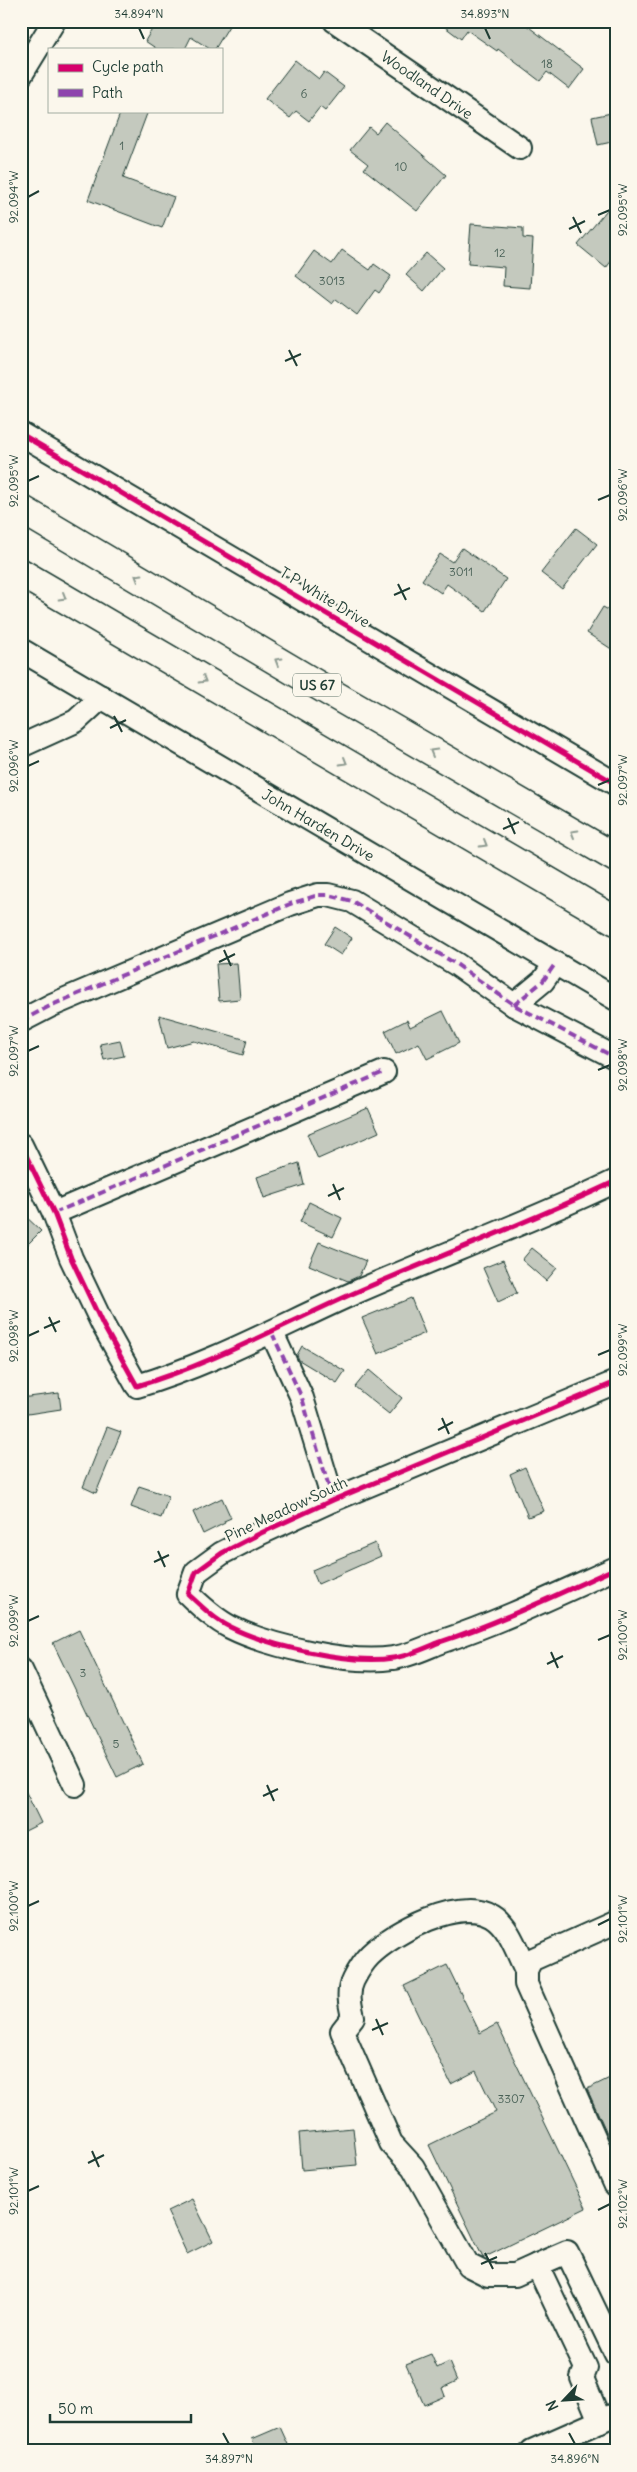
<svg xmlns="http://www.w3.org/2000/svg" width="637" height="2472" viewBox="0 0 637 2472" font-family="Delius,sans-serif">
	<rect width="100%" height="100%" fill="#fbf7ec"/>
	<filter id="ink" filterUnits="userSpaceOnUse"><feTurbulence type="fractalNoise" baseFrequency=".02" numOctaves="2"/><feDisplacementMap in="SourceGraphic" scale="10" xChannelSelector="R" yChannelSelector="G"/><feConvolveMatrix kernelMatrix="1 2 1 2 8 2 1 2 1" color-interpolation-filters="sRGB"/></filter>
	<g filter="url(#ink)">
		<!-- building -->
		<g fill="#c4c9be" stroke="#1f3d34">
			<polygon points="157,21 232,21 215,49 210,49 191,37 185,49 157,49 145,41"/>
			<polygon points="437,21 521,21 584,69 569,89 547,72 540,81 498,49 497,51 467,30 461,39"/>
			<polygon points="295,60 319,79 324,72 344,87 325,111 320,107 309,121 296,111 290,118 265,99"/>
			<polygon points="121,111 148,111 123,178 174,197 162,228 88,200"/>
			<polygon points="616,112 616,141 598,145 592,117"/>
			<polygon points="385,122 446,175 417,211 364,169 368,164 350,150 369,127 376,133"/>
			<polygon points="616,199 616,255 606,268 578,245"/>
			<polygon points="471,224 523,228 523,238 533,239 530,288 503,286 504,267 468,264"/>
			<polygon points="342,250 370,270 374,264 391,276 379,293 375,290 357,315 336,299 332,304 296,276 314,251 332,264"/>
			<polygon points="426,253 443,268 424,291 406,275"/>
			<polygon points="576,528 597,544 562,589 541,573"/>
			<polygon points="462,548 506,579 485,611 447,584 441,593 422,580 440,554 452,562"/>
			<polygon points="603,607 616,614 616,652 587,633"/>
			<polygon points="335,927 352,938 341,955 324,944"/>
			<polygon points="237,963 240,999 219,1001 216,964"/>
			<polygon points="443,1011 459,1043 427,1059 419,1043 396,1054 385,1031 407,1020 410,1027"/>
			<polygon points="159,1015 247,1040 243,1055 194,1041 167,1048"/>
			<polygon points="120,1040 124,1056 104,1060 100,1044"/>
			<polygon points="368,1108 379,1132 318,1159 307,1134"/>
			<polygon points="299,1163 304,1185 264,1198 257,1177"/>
			<polygon points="309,1202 342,1218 333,1237 300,1222"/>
			<polygon points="21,1212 41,1231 21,1251"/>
			<polygon points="319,1242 366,1261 359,1276 348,1281 309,1265"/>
			<polygon points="532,1248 557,1268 546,1281 522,1260"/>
			<polygon points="503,1260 517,1293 498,1302 483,1268"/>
			<polygon points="411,1298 425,1333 378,1354 362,1318"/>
			<polygon points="302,1346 345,1371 337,1383 299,1360 297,1355"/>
			<polygon points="369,1370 402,1398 389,1414 355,1387"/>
			<polygon points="59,1393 61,1409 21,1415 21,1398"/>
			<polygon points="107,1427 121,1432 96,1493 83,1487"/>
			<polygon points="525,1467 544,1511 528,1517 510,1474"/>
			<polygon points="139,1486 169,1496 161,1518 131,1507"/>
			<polygon points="222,1498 231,1518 224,1521 225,1523 203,1534 193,1512"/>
			<polygon points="375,1543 381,1556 318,1584 312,1570"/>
			<polygon points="79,1630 143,1764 117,1777 53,1643"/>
			<polygon points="21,1782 41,1823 21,1833"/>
			<polygon points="447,1965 480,2033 497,2024 586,2208 483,2258 429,2145 496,2112 476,2071 451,2084 404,1986"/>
			<polygon points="616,2075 616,2153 587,2089"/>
			<polygon points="353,2128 357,2165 302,2170 299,2133"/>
			<polygon points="192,2199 213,2241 187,2254 167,2211"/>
			<polygon points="431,2354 437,2368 449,2362 457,2381 442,2388 445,2396 424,2405 406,2364"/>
			<polygon points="280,2427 291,2451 257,2451 252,2439"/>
		</g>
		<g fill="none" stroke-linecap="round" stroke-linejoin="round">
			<!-- minor casing -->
			<g stroke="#1f3d34" stroke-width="26">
				<g id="minor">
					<path id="s1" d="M335 21 520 148"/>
					<polyline points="21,75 54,21"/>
					<polyline points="21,434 616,784"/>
					<path id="s2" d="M21 650 616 999"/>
					<polyline points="21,746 76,721 102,697"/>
					<polyline points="514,1005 543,981 555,964"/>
					<polyline points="21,1021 52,1005 290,904 318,895 328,895 352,901 456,964 514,1005 616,1058"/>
					<path d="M21 1145 54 1213 71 1258 103 1325 137 1386C212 1364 282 1325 354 1293 441 1255 530 1222 616 1181"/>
					<polyline points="54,1213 384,1072"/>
					<polyline points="272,1333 302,1398 333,1500"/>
					<path d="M616 1382 333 1500 261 1533 222 1553 196 1572 188 1594C201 1606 214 1619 230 1627 268 1646 351 1665 393 1658 409 1656 425 1648 440 1642 500 1622 558 1594 616 1568"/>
					<polyline points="21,1670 75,1785"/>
					<polyline points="616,1922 531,1960 526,1970 526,1984 616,2186"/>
					<path d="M526 1970C517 1952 509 1926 492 1916 460 1896 394 1932 370 1955 364 1961 357 1972 353 1980 347 1992 350 2004 353 2017L342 2031 391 2143 413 2167 468 2265 488 2275H515L537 2265 586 2368 582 2378 600 2421"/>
					<polyline points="537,2265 567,2252 616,2354"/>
					<polyline points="532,2451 616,2414"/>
				</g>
			</g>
			<!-- highway casing -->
			<g stroke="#1f3d34" stroke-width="31">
				<g id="highway">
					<polyline points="21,509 326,690 616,858"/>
					<polyline points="21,573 616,921"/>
				</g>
			</g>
			<!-- minor -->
			<use href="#minor" stroke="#fbf7ec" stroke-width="22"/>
			<!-- highway -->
			<use href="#highway" stroke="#fbf7ec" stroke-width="28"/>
			<!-- quiet -->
			<g stroke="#8e44ad" stroke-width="4" stroke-dasharray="8 4" stroke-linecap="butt">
				<polyline points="514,1005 543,981 555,964"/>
				<polyline points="21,1021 52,1005 290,904 318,895 328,895 352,901 456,964 514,1005 616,1058"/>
				<polyline points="54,1213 384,1072"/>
				<polyline points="272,1333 302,1398 333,1500"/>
			</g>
			<!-- cycleway casing -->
			<g stroke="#fbf7ec" stroke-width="8">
				<g id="cycleway">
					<polyline points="21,434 616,784"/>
					<path d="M21 1145 54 1213 71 1258 103 1325 137 1386C212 1364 282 1325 354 1293 441 1255 530 1222 616 1181"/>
					<path d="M616 1382 333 1500 261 1533 222 1553 196 1572 188 1594C201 1606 214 1619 230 1627 268 1646 351 1665 393 1658 409 1656 425 1648 440 1642 500 1622 558 1594 616 1568"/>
				</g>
			</g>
			<!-- cycleway -->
			<use href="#cycleway" stroke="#d6006c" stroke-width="5"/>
		</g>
		<!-- one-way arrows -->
		<defs><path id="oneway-chevron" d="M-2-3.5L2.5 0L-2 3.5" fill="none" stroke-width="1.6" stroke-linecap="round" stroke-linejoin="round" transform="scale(1.25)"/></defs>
		<g stroke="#8d9a90">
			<use href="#oneway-chevron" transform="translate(138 577) rotate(-149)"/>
			<use href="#oneway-chevron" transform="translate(63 597) rotate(30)"/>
			<use href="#oneway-chevron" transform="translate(278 661) rotate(-149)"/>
			<use href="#oneway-chevron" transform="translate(203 680) rotate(30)"/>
			<use href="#oneway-chevron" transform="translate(433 752) rotate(-150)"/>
			<use href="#oneway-chevron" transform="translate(344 762) rotate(30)"/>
			<use href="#oneway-chevron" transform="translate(574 833) rotate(-150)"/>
			<use href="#oneway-chevron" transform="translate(484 844) rotate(30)"/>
		</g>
	</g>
	<!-- ticks -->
	<path fill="none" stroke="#1f3d34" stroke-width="2" d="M139 28 144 39M485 28 490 39M28 197 39 191M598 215 610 210M573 217 581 233M569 229 585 221M289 350 297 366M285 361 301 354M28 481 39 476M598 500 610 495M398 584 406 600M394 595 410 588M114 716 122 732M110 728 126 720M28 766 39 761M598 785 610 780M508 818 515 834M503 829 519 822M224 950 231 966M219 962 235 954M28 1051 39 1046M598 1070 610 1065M333 1184 340 1200M328 1196 344 1188M49 1317 56 1332M44 1328 60 1321M28 1336 39 1331M598 1355 610 1350M442 1418 449 1434M438 1430 453 1422M158 1551 165 1567M154 1562 169 1555M28 1621 39 1616M598 1640 610 1635M551 1652 558 1668M547 1664 563 1656M267 1785 274 1801M263 1796 278 1789M28 1906 39 1901M598 1925 610 1919M376 2019 383 2035M372 2030 388 2023M92 2151 99 2167M88 2163 104 2155M28 2191 39 2186M598 2210 610 2204M485 2253 493 2269M481 2264 497 2257M223 2433 229 2444M569 2433 575 2444"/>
	<g text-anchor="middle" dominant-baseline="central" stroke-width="5" stroke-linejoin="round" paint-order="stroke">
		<!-- number labels -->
		<g font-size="12" fill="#486056">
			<text x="547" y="63">18</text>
			<text x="304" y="93">6</text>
			<text x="122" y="145">1</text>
			<text x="401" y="166">10</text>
			<text x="500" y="252">12</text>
			<text x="332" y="280">3013</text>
			<text x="461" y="571">3011</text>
			<text x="83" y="1672">3</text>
			<text x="116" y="1743">5</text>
			<text x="511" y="2098">3307</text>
		</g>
		<!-- shield labels -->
		<rect fill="#fbf7ec" stroke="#61756b" stroke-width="1" x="293" y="673.5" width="48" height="23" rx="4"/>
		<g font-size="14" font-weight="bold" fill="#1f3d34">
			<text x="317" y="685">US 67</text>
		</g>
		<!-- street labels -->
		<g font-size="15" fill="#1f3d34" stroke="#fbf7ec">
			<text stroke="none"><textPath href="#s1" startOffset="112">Woodland Drive</textPath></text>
			<text transform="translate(325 597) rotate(31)">T P White Drive</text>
			<text stroke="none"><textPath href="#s2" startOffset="345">John Harden Drive</textPath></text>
			<text transform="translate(286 1509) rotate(-25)">Pine Meadow South</text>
		</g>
	</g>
	<!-- margin -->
	<rect width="637" height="2472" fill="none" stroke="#fbf7ec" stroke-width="55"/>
	<!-- legend -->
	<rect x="48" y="48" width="175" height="65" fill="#fbf7ec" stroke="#a3ada2"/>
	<rect x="58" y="64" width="25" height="8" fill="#d6006c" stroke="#a3ada2"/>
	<text x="92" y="72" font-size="15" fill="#1f3d34">Cycle path</text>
	<rect x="58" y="89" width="25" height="8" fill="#8e44ad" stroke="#a3ada2"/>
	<text x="92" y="98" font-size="15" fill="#1f3d34">Path</text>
	<!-- north arrow -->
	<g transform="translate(564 2400) rotate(245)" stroke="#fbf7ec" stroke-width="4" paint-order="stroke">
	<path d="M0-4L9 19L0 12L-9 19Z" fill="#1f3d34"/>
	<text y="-8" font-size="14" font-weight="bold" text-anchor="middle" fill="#1f3d34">N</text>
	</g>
	<!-- scale -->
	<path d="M50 2414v8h141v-8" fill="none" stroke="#1f3d34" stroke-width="2.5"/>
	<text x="58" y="2414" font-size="15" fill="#1f3d34" stroke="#fbf7ec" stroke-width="4" paint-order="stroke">50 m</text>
	<rect x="28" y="28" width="582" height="2416" fill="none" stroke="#1f3d34" stroke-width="2"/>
	<g font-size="12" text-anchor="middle" fill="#1f3d34">
		<text x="139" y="18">34.894°N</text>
		<text x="485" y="18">34.893°N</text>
		<text transform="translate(14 197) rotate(-90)" y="4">92.094°W</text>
		<text transform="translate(623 210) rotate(-90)" y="4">92.095°W</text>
		<text transform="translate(14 481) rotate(-90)" y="4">92.095°W</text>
		<text transform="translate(623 495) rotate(-90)" y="4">92.096°W</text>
		<text transform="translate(14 766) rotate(-90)" y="4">92.096°W</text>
		<text transform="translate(623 780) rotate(-90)" y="4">92.097°W</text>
		<text transform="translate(14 1051) rotate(-90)" y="4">92.097°W</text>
		<text transform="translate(623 1065) rotate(-90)" y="4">92.098°W</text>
		<text transform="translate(14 1336) rotate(-90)" y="4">92.098°W</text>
		<text transform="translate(623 1350) rotate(-90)" y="4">92.099°W</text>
		<text transform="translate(14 1621) rotate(-90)" y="4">92.099°W</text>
		<text transform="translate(623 1635) rotate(-90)" y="4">92.100°W</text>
		<text transform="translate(14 1906) rotate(-90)" y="4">92.100°W</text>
		<text transform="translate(623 1919) rotate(-90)" y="4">92.101°W</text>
		<text transform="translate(14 2191) rotate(-90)" y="4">92.101°W</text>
		<text transform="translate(623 2204) rotate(-90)" y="4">92.102°W</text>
		<text x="229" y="2463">34.897°N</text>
		<text x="575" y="2463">34.896°N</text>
	</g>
</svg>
